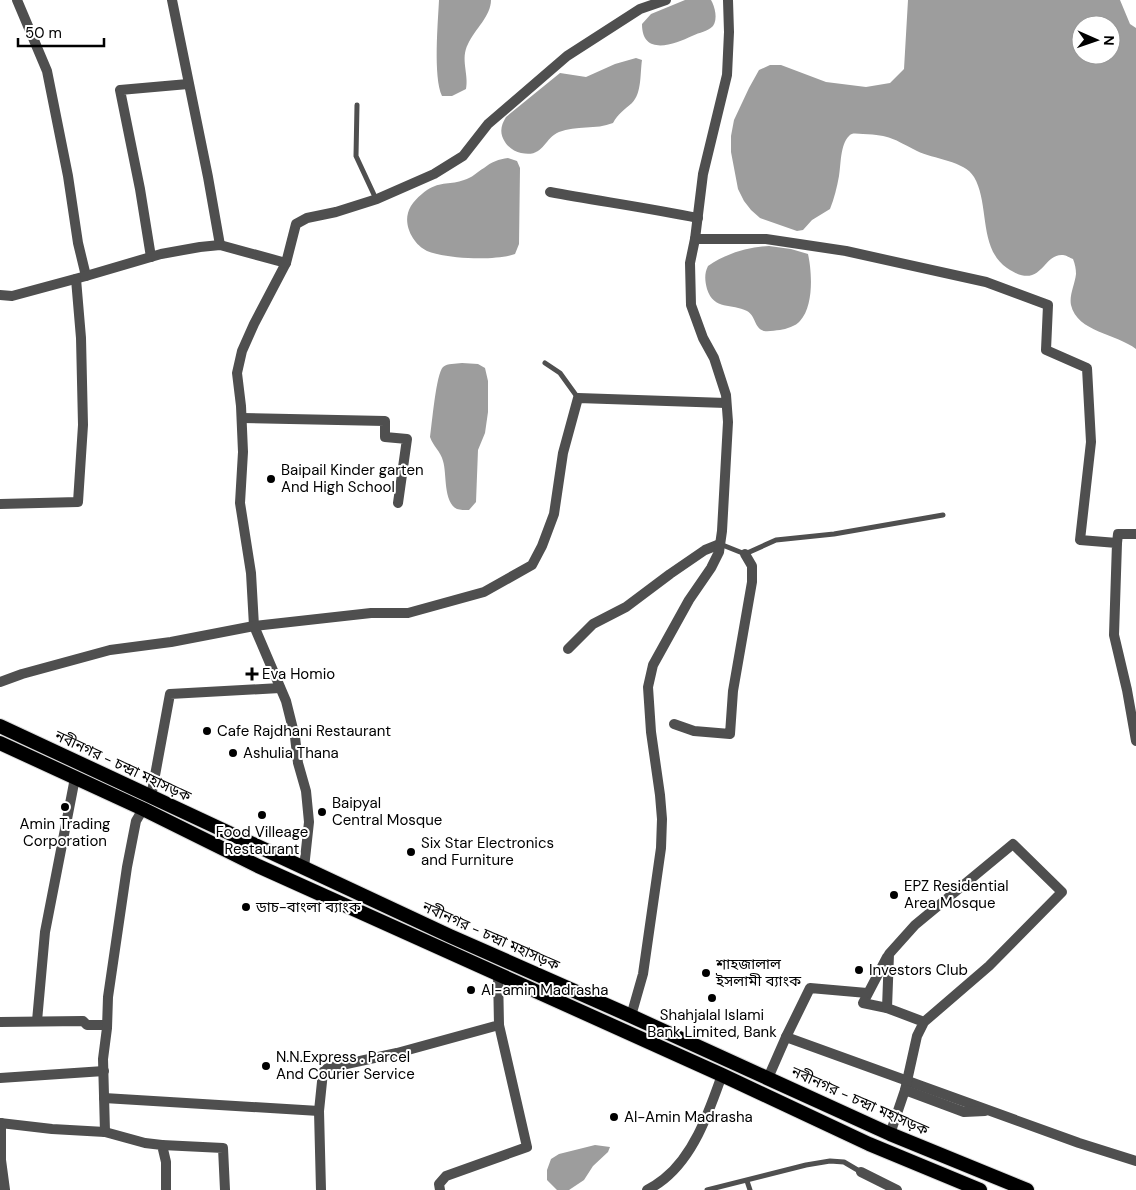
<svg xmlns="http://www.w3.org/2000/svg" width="1136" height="1190" viewBox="0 0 1136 1190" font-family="'DM Sans','Noto Sans Bengali',sans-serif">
	<rect width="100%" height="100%" fill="#fff"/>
	<!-- water -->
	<g fill="#9d9d9d" fill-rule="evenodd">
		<path d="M439 0H491C491 16 475 29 468 44 460 59 469 74 466 89L452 96H442C433 77 438 22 439 0Z"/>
		<path d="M685 0H711C715 7 718 19 713 26 707 32 700 32 692 36 675 44 642 57 642 24L651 14Z"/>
		<path d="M908 0H1120L1130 24 1136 28V349C1117 334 1077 332 1071 305 1069 295 1075 284 1076 274 1076 269 1075 264 1073 259 1070 258 1066 255 1063 255 1042 253 1042 292 1007 268 978 248 990 204 974 177 965 161 933 159 917 151 893 139 891 135 863 134 858 134 852 132 849 136 840 145 841 165 839 176 837 187 834 199 830 209L812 220 803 230 797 231 760 218 751 210 744 201 738 189 731 152V136L734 120 749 88 759 70 770 65H781L826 82 866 87 890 83 904 69ZM1081 25H1111V55H1081Z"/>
		<path d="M636 58 642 60C640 73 642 93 632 103 624 110 618 114 613 123 596 130 576 125 559 132 543 139 544 158 521 153 515 152 508 147 505 142 499 133 501 125 506 117L560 73 586 77 615 64Z"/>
		<path d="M508 158 517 161 520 168 519 244 515 254C496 261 446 259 427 251 414 245 404 227 408 213 410 204 420 195 427 190 441 181 451 185 464 180 472 178 477 172 484 168 491 162 499 159 508 158Z"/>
		<path d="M769 246 791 249 808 254C812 272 814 306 800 321 796 326 786 329 780 330 775 330 769 332 764 331 754 328 756 316 747 311 732 303 714 311 707 289 705 281 704 274 708 266 725 254 748 247 769 246Z"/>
		<path d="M462 363 478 364 485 368 488 381V412L485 433 478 450 476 502 469 510C465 510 460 510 457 509 443 502 447 473 443 461 441 452 433 446 430 437 432 424 436 374 443 367 448 363 455 364 462 363Z"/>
		<polygon points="595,1145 610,1147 608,1152 593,1166 584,1180 569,1190 557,1190 547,1180 547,1170 551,1159 559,1154"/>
	</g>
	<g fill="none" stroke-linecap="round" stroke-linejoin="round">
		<!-- trunk casing -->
		<g stroke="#dbdbdb" stroke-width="16">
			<g id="trunk">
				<polyline points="0,726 450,936 631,1016 890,1134 1027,1190"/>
				<polyline points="0,743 143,809 258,866 722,1075 869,1144 980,1190"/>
			</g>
		</g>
		<!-- service -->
		<g stroke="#4f4f4f" stroke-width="5">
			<polyline points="357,105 356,156 376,199"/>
			<polyline points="545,363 560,373 578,398"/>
			<polyline points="720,544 745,554 776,540 834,534 943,515"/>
			<polyline points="747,1181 750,1190"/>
			<polyline points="707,1190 806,1165 830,1161 844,1162 861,1172"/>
		</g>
		<!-- minor -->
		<g stroke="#4f4f4f" stroke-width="10">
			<polyline points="17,0 47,71 68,176 78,243 86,276"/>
			<polyline points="172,0 208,177 220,245"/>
			<path d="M550 192C599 201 649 208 698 218"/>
			<polyline points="695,239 703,174 727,75 729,32 728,0"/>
			<polyline points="151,257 140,189 120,90 188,84"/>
			<polyline points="286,263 254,324 242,351 237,373 241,406 243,452 240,503 251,573 254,626 286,701 295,737 298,763 306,791 309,822 304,868"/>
			<polyline points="0,295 12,296 86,276 161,254 200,247 220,245 286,263 296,224 307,218 336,212 377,199 434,174 463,156 488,124 567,56 640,9 666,0"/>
			<polyline points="242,418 385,421 385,437 407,439 398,503"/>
			<polyline points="0,504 78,502 83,425 81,338 76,279"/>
			<polyline points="1117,543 1118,534 1136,534"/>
			<polyline points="568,649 593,624 626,607 670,574 705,550 720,544"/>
			<polyline points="0,682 22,674 110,650 171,642 254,626 371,613 408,613 484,592 532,565 542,546 554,514 563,453 578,398 726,403"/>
			<polyline points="674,724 694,731 730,734 733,691 752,582 752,566 745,554"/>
			<polyline points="151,797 170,694 280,688"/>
			<polyline points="887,957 863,1003 887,1008"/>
			<polyline points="631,1016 643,974 661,848 662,819 660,795 651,732 648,687 653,665 689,600 711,568 719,552 722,531 728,422 726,395 714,358 703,338 691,305 690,263 695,239 766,239 846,251 986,282 1048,305 1046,350 1087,368 1091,442 1080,540 1117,543 1114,635 1127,690 1136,741"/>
			<polyline points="37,1021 45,932 75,778"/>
			<polyline points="0,1022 83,1021 87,1025 107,1025"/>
			<polyline points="786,1037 810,988 867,993"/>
			<polyline points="0,1078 104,1071"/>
			<polyline points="768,1078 786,1037 1079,1143 1136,1161"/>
			<polyline points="905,1090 917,1036 924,1022 989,966 1062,892 1013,844 915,925 889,954 887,1008 924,1022"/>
			<polyline points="104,1098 319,1111"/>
			<polyline points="0,1123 52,1129 105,1132 145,1143 162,1145 166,1162 166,1190"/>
			<polyline points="1,1123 1,1160 5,1190"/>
			<polyline points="105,1132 103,1059 107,1028 108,997 127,867 136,821 143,809"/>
			<polyline points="890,1134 905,1090 964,1112 985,1111"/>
			<polyline points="162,1145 223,1148 225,1190"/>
			<polyline points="861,1172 897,1190"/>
			<polyline points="321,1190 319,1111 323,1072 328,1068 397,1053 499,1025 498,973"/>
			<polyline points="440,1190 439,1184 446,1176 527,1147 499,1025"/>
			<path d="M647 1190C653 1187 659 1183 664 1179 695 1154 709 1111 722 1075"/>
		</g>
		<!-- trunk -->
		<use href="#trunk" stroke="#000" stroke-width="14"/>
	</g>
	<!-- markers -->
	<g fill="#000" stroke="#fff" stroke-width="2">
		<circle cx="271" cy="479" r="5"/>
		<path d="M249.5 666.5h5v5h5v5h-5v5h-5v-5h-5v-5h5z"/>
		<circle cx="207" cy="731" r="5"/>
		<circle cx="233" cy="753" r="5"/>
		<circle cx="65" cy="807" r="5"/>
		<circle cx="322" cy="812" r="5"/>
		<circle cx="262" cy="815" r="5"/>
		<circle cx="411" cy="852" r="5"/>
		<circle cx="894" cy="895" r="5"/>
		<circle cx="246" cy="907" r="5"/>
		<circle cx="859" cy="970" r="5"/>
		<circle cx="706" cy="973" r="5"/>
		<circle cx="471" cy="990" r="5"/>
		<circle cx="712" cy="998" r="5"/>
		<circle cx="266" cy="1066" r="5"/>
		<circle cx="614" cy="1117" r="5"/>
	</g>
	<g text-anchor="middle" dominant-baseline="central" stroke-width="4" stroke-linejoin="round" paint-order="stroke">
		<!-- poi labels -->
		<g font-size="15" fill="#000" stroke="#fff" text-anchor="start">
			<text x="281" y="470">Baipail Kinder garten<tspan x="281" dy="17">And High School</tspan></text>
			<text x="262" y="674">Eva Homio</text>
			<text x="217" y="731">Cafe Rajdhani Restaurant</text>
			<text x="243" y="753">Ashulia Thana</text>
			<text x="332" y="803">Baipyal<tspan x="332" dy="17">Central Mosque</tspan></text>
			<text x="65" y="824" text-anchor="middle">Amin Trading<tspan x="65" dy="17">Corporation</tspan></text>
			<text x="262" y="832" text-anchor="middle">Food Villeage<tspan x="262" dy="17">Restaurant</tspan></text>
			<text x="421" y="843">Six Star Electronics<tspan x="421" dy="17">and Furniture</tspan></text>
			<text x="904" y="886">EPZ Residential<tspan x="904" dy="17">Area Mosque</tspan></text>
			<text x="256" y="907">ডাচ-বাংলা ব্যাংক</text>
			<text x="716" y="964">শাহজালাল<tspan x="716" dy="17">ইসলামী ব্যাংক</tspan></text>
			<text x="869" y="970">Investors Club</text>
			<text x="481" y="990">Al-amin Madrasha</text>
			<text x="712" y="1015" text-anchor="middle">Shahjalal Islami<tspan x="712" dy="17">Bank Limited, Bank</tspan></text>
			<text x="276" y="1057">N.N.Express . Parcel<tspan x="276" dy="17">And Courier Service</tspan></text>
			<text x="624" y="1117">Al-Amin Madrasha</text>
		</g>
		<!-- street labels -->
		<g font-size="15" fill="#000" stroke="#fff">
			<text transform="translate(123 766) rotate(25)">নবীনগর - চন্দ্রা মহাসড়ক</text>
			<text transform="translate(491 936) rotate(24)">নবীনগর - চন্দ্রা মহাসড়ক</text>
			<text transform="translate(860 1101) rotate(24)">নবীনগর - চন্দ্রা মহাসড়ক</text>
		</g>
	</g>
	<!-- north arrow -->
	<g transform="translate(1096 40) rotate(92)"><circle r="24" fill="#ffffff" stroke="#999999"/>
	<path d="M0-4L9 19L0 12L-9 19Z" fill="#000000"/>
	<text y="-8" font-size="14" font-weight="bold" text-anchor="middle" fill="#000000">N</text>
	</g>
	<!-- scale -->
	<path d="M18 38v8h86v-8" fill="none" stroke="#000000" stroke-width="2.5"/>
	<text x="25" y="38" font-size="15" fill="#000000" stroke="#ffffff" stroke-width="4" paint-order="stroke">50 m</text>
</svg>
